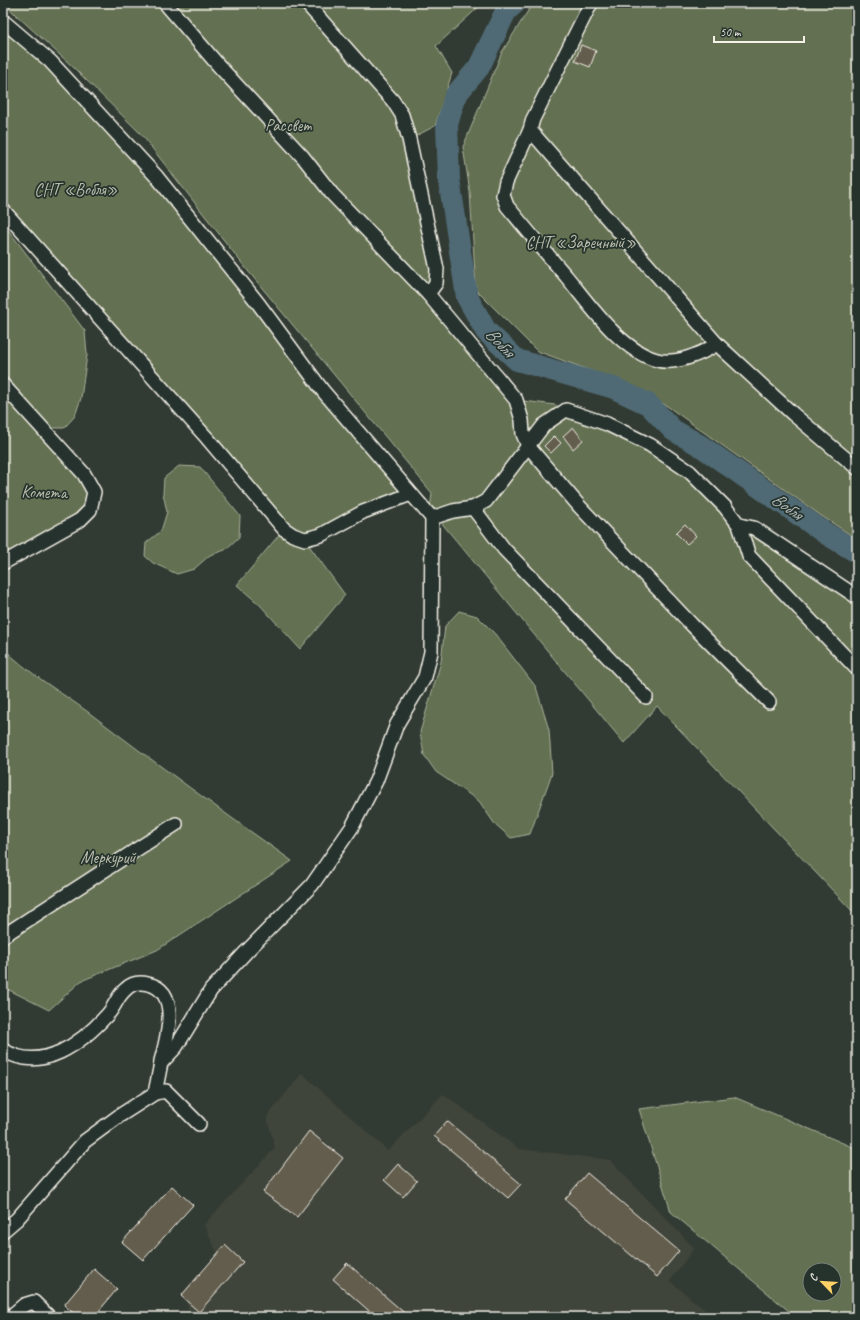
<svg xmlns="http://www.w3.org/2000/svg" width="860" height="1320" viewBox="0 0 860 1320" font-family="Caveat,sans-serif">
	<rect width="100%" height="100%" fill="#323b33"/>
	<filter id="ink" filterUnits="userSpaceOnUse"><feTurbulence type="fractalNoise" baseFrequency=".025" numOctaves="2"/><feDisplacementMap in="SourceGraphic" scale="8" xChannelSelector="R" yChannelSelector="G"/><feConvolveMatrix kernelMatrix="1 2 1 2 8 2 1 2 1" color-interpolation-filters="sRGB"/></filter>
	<g filter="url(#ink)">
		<!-- built -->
		<polygon fill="#41453b" points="302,1073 388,1151 443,1094 519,1149 610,1160 694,1248 670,1281 713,1317 191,1317 183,1292 218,1254 204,1225 275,1148 267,1117"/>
		<!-- green -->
		<g fill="#637051" stroke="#acb09c" fill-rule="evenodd">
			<polygon points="3,3 483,3 436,46 452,73 435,126 410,139 437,269 428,294 516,400 555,405 650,445 725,507 857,597 857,916 657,706 624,743 430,509 432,493 248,271 141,134 72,66"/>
			<polygon points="533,3 857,3 857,539 820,515 667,406 622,382 537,351 476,290 470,192 463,147 502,52"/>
			<polygon points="3,21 76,88 411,494 305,540 345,595 300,649 260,605 237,585 284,529 3,210"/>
			<polygon points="3,223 85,331 87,355 81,398 75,416 64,428 51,428 3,373"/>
			<polygon points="3,385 94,492 90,510 3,563"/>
			<polygon points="179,466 200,467 240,516 239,537 225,550 210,555 194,569 177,574 153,563 145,556 146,543 161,531 167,512 163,493 164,478"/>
			<polygon points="459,611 477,616 495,634 536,687 549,730 552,773 530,834 511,838 494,823 479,801 436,772 424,755 420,732 441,662 445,626"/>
			<path d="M3 648C28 673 59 691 88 712 155 763 223 812 292 861L157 950 81 981 49 1010 3 987Z"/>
			<path d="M734 1097 857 1149V1317H796L671 1212 639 1109ZM810 1270H834V1294H810Z"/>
		</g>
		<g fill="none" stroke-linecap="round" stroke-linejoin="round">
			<!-- river -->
			<polyline stroke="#506a75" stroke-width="22" points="515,3 506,11 479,67 455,96 447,125 449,179 467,297 486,331 517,360 614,388 648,404 673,430 701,446 825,533 857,552"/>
		</g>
		<!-- building -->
		<g fill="#645d4d" stroke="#f4f1e8">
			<polygon points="581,45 596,51 590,67 575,61"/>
			<polygon points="573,427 583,440 573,449 563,436"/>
			<polygon points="554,436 561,443 551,453 544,446"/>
			<polygon points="685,524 696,536 687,544 676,533"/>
			<polygon points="447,1121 521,1184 508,1198 434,1136"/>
			<polygon points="309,1131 343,1158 297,1217 263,1192"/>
			<polygon points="398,1164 417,1181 403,1197 384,1180"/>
			<polygon points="587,1173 679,1251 657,1277 565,1199"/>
			<polygon points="172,1186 193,1205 143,1260 122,1242"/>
			<polygon points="225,1245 243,1262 199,1312 181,1296"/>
			<polygon points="347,1263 409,1317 376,1317 333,1279"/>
			<polygon points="94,1269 117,1289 94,1317 78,1317 64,1305"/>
		</g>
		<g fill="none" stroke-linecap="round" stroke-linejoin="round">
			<!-- minor casing -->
			<g stroke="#f4f1e8" stroke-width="16">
				<g id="minor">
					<polyline points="165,3 219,66 303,157 332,194 428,294 516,400 522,420 523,434 528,446 580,507 692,625 769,702"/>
					<polyline points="306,3 393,101 402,115 409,139 437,269 436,283 428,294"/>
					<polyline points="591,3 533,119 530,130 717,344 793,414 857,468"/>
					<polyline points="3,21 50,61 157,177 258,303 323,391 432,518 431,652 425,677 397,724 376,781 352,827 312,885 246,952 211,990 176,1047 161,1063 155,1093"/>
					<path d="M530 130 506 182 503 195 507 206C526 229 546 253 566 276 589 304 621 351 657 360 676 365 701 354 717 344"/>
					<polyline points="3,210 207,438 284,529 293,535 305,539 321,535 363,512 411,494"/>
					<polyline points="3,385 84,474 94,492 90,510 80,520 3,563"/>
					<polyline points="473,508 504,549 646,697"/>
					<polyline points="432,518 453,511 473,508 486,501 544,425 566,410 607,424 650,445 690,472 725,507 739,525 749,556 857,669"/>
					<polyline points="739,525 754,528 857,597"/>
					<polyline points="3,936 176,824"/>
					<path d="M3 1050C42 1074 82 1043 108 1014 115 1006 118 995 126 989 132 983 140 982 148 984 181 991 167 1038 161 1061"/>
					<polyline points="3,1231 17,1219 85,1141 119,1116 155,1093 166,1091 199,1124"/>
					<polyline points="10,1317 24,1305 34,1302 49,1317"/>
				</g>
			</g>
			<!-- minor -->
			<use href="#minor" stroke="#26332d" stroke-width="13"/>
		</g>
	</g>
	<g text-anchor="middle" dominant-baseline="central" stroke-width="3.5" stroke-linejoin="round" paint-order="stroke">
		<!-- park labels -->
		<g font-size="17" fill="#babdac" stroke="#26332d">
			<text x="288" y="125">Рассвет</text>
			<text x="76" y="189">СНТ «Вобля»</text>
			<text x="581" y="242">СНТ «Заречный»</text>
			<text x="44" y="492">Комета</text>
			<text x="108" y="857">Меркурий</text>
		</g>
		<!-- water labels -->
		<g font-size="18" font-style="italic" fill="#b2bbba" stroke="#26332d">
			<text transform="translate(500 342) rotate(46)">Вобля</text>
			<text transform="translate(787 506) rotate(35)">Вобля</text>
		</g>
	</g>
	<!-- margin -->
	<rect width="860" height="1320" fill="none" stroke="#26332d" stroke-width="16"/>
	<rect x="8" y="8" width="844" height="1304" fill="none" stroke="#f4f1e8" stroke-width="1.5" filter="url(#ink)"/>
	<!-- north arrow -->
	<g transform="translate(822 1282) rotate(295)"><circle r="19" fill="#26332d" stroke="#787f78"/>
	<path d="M0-3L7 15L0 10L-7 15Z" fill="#ffd166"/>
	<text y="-6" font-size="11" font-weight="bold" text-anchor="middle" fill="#f4f1e8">С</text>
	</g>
	<!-- scale -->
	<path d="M714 36v6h90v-6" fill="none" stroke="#f4f1e8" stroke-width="2"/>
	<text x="720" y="36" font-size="12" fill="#f4f1e8" stroke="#26332d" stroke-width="3" paint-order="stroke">50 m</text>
</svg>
